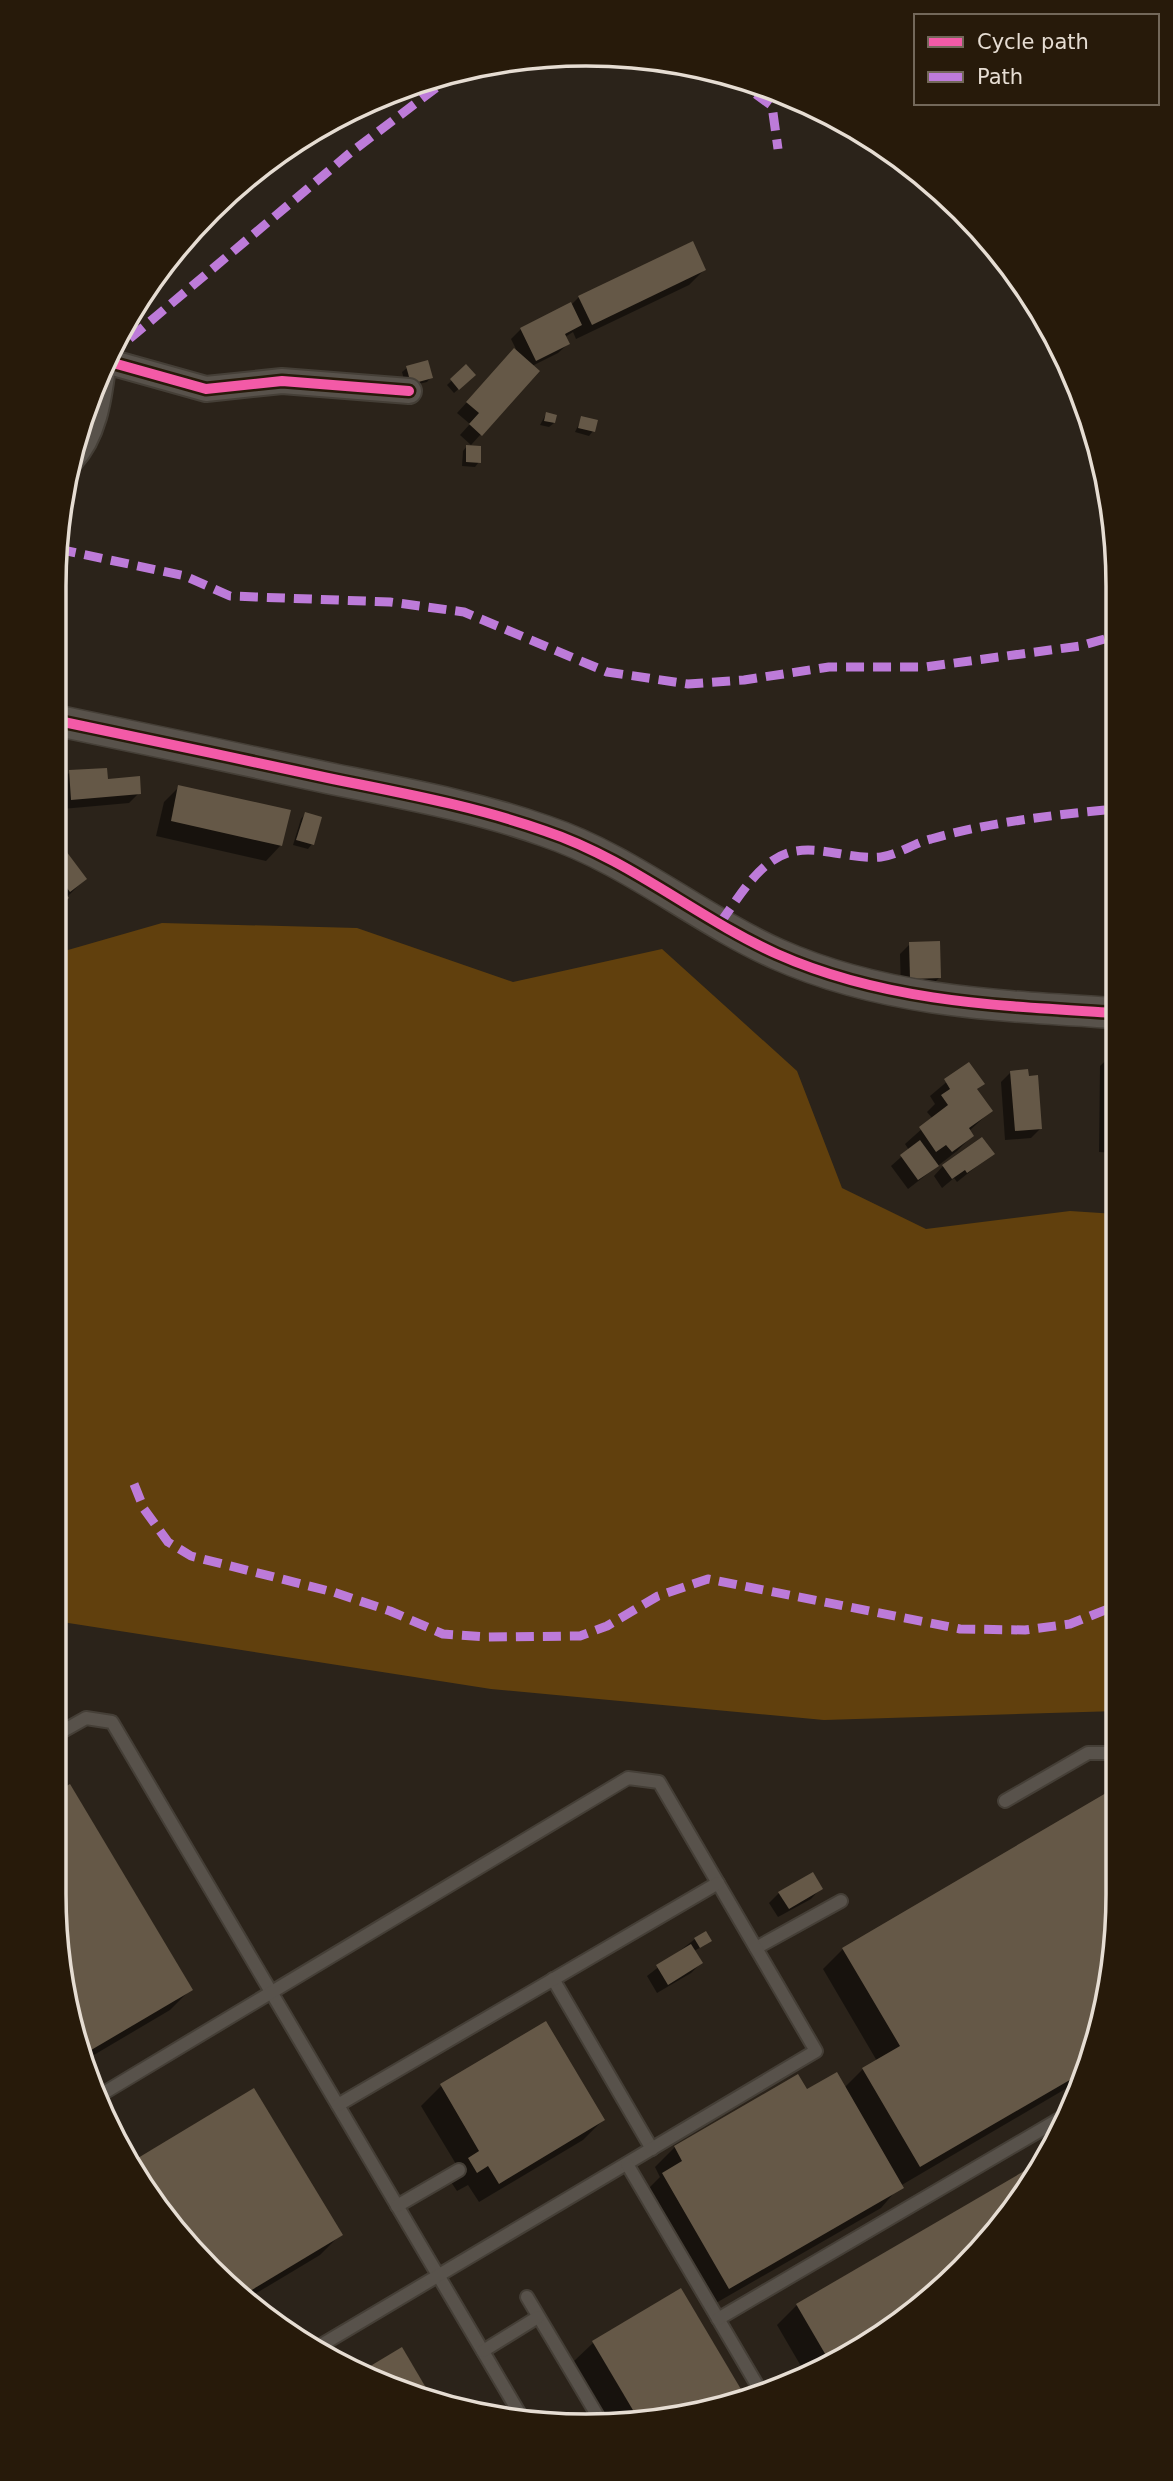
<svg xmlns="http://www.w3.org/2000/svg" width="1173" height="2481" viewBox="0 0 1173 2481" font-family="'DejaVu Sans',sans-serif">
	<rect width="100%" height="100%" fill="#2b231a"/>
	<!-- forest -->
	<polygon fill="#61400d" points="162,923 357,928 513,982 662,949 797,1071 842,1188 926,1229 1070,1211 1116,1214 1118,1711 824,1720 491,1689 62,1622 54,1625 54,954"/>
	<!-- shadow -->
	<g fill="#0007">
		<polygon points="704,270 689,285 576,339 573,332 565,337 568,344 558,353 532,366 538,371 471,445 460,435 470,424 457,413 516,349 511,339 521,329 571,305 579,297"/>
		<polygon points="466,367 474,375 454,393 447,385"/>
		<polygon points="407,368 431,377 427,382 406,387 402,372"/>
		<polygon points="546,414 554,423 549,427 540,425"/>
		<polygon points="582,418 593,431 589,436 575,432"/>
		<polygon points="467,446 479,462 475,467 462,466 463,451"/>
		<polygon points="54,768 64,778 70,772 139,793 129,803 62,809 61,797 54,797"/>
		<polygon points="179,787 281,845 266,861 156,836 164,802"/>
		<polygon points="305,814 312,844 308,849 293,845 301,819"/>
		<polygon points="54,856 85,879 54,910"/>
		<polygon points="910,944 940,977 930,987 901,988 900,954"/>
		<polygon points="1116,1051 1116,1153 1099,1152 1100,1066"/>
		<polygon points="968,1064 983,1084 976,1090 991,1111 969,1131 972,1136 957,1151 908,1189 891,1166 909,1150 905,1144 933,1119 927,1112 935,1104 930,1096"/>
		<polygon points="1010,1073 1041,1128 1031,1138 1005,1140 1001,1082"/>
		<polygon points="992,1154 957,1182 954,1178 942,1188 934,1176 943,1166"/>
		<polygon points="1118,1788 1119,1895 1108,1999 1084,2078 900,2186 881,2208 709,2307 643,2194 660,2177 655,2167 675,2147 798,2076 806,2092 844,2088 863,2069 877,2061 823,1969 843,1949"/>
		<polygon points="820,1889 811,1899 778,1917 769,1903 779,1893"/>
		<polygon points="54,1895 190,1990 170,2010 82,2062"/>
		<polygon points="695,1939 705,1945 694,1951 701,1963 691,1973 657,1993 647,1976"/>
		<polygon points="546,2023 603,2120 583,2140 479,2202 468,2185 457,2191 449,2179 459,2169 421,2106 441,2086"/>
		<polygon points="129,2165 340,2235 320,2255 250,2297 186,2245"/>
		<polygon points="1036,2166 986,2246 852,2356 805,2373 777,2325 797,2305"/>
		<polygon points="593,2343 690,2417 610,2424 573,2362"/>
	</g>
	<!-- building -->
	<g fill="#655847">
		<polygon points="693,241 706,270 592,325 578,296"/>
		<polygon points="571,302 582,325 565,334 570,344 536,361 520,328"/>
		<polygon points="514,348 540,371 482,436 469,424 479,413 466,402"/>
		<polygon points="428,360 433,378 411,384 406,366"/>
		<polygon points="466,364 476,375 459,390 450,379"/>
		<polygon points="546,412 557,415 555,423 544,421"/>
		<polygon points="581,416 598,420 595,432 578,428"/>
		<polygon points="466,445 481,446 481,463 466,462"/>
		<polygon points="54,766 65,766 66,793 54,793"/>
		<polygon points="107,768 108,779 140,776 141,794 71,800 69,770"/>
		<polygon points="178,785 291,810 282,846 171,821"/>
		<polygon points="305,812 322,817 314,845 296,840"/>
		<polygon points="63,847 87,879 70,892 54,871 54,853"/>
		<polygon points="54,879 69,898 54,909"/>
		<polygon points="940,941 941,978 910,979 909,942"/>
		<polygon points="969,1062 985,1084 977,1089 993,1111 969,1128 974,1136 952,1152 946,1145 936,1152 919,1127 948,1105 941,1095 950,1089 944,1079"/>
		<polygon points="1028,1069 1029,1076 1038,1075 1042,1129 1015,1131 1010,1071"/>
		<polygon points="1114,1104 1116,1104 1116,1138 1113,1138"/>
		<polygon points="982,1137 995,1154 967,1173 965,1170 952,1179 942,1165"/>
		<polygon points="920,1140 939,1166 918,1180 900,1155"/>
		<polygon points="70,1784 193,1990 81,2056 54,1895 54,1793"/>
		<polygon points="1118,1786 1119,1895 1108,1999 1087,2070 920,2167 862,2068 900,2046 842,1948"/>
		<polygon points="813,1872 823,1889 789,1909 778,1892"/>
		<polygon points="706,1931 712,1941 700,1948 694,1938"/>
		<polygon points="691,1944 703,1963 668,1985 656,1965"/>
		<polygon points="546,2021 605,2120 499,2184 488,2166 477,2173 468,2158 479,2151 440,2084"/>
		<polygon points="837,2072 904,2188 729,2289 662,2173 682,2161 674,2146 798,2074 807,2089"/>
		<polygon points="254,2088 343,2235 245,2294 186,2245 128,2164"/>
		<polygon points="1038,2163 986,2246 852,2356 831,2364 796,2304"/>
		<polygon points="681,2288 745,2396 690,2417 640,2422 592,2341"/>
		<polygon points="402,2347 432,2398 362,2371"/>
	</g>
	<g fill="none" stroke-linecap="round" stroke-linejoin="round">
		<!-- service casing -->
		<g stroke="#453f37" stroke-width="16">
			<g id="service">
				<polyline points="54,1736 86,1718 112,1722 524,2421"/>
				<polyline points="1005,1801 1088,1753 1118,1753"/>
				<polyline points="756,1948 841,1901"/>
				<polyline points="553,1979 652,2149"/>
				<polyline points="97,2097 628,1778 659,1782 816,2051 313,2350"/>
				<polyline points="338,2105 718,1883"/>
				<polyline points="627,2164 760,2390"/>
				<polyline points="397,2206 459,2170"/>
				<polyline points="527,2297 603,2425"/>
				<polyline points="718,2319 1068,2114"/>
				<polyline points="483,2351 538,2317"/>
			</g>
		</g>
		<!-- minor casing -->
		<g stroke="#453f37" stroke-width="28">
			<g id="minor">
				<polyline points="106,361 206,389 282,381 409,391"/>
				<path d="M71 460C94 435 99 400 103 367"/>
			</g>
		</g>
		<!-- tertiary casing -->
		<g stroke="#453f37" stroke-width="33">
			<path id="tertiary" d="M54 720C145 739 237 758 328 778 401 793 475 806 545 831 629 859 697 918 777 954 885 1002 1000 1006 1116 1013"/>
		</g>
		<!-- service -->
		<use href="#service" stroke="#58524b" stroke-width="12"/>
		<!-- minor -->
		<use href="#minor" stroke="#58524b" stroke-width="24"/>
		<!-- tertiary -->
		<use href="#tertiary" stroke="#58524b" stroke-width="30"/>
		<!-- quiet -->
		<g stroke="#bd7bd9" stroke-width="9" stroke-dasharray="18 9" stroke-linecap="butt">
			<polyline points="734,78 772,106 778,149"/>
			<polyline points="109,356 350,153 457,72"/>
			<polyline points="58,549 185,576 230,596 390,602 464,612 607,672 688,684 744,680 829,667 925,667 1080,646 1115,636"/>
			<path d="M720 923C738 899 759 860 791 852 820 845 851 860 881 857 898 855 914 843 931 839 990 822 1054 815 1115 809"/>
			<polyline points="134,1484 144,1509 168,1542 191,1556 333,1592 390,1611 443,1634 488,1637 580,1636 607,1626 658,1596 708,1579 960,1629 1025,1630 1070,1624 1118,1605"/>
		</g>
		<!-- cycleway casing -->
		<g stroke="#271a0a" stroke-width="15">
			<g id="cycleway">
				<polyline points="106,361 206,389 282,381 409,391"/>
				<path d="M54 720C145 739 237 758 328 778 401 793 475 806 545 831 629 859 697 918 777 954 885 1002 1000 1006 1116 1013"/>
			</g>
		</g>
		<!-- cycleway -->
		<use href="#cycleway" stroke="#f35aa7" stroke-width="10"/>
	</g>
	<!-- crop -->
	<path d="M0 0H1173V2481H0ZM586 66H586A520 520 0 0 1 1106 586V1894A520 520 0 0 1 586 2414H586A520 520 0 0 1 66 1894V586A520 520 0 0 1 586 66Z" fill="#271a0a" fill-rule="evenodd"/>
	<path fill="none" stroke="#e6ddd3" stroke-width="3.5" d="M586 66H586A520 520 0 0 1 1106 586V1894A520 520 0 0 1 586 2414H586A520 520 0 0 1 66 1894V586A520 520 0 0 1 586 66Z"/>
	<!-- legend -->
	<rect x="914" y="14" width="245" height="91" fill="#271a0a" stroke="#73685a" stroke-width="2"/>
	<rect x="928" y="37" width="35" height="10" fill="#f35aa7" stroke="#73685a" stroke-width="2"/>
	<text x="977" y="49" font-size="21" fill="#e6ddd3">Cycle path</text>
	<rect x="928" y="72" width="35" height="10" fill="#bd7bd9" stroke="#73685a" stroke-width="2"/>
	<text x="977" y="84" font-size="21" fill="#e6ddd3">Path</text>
</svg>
